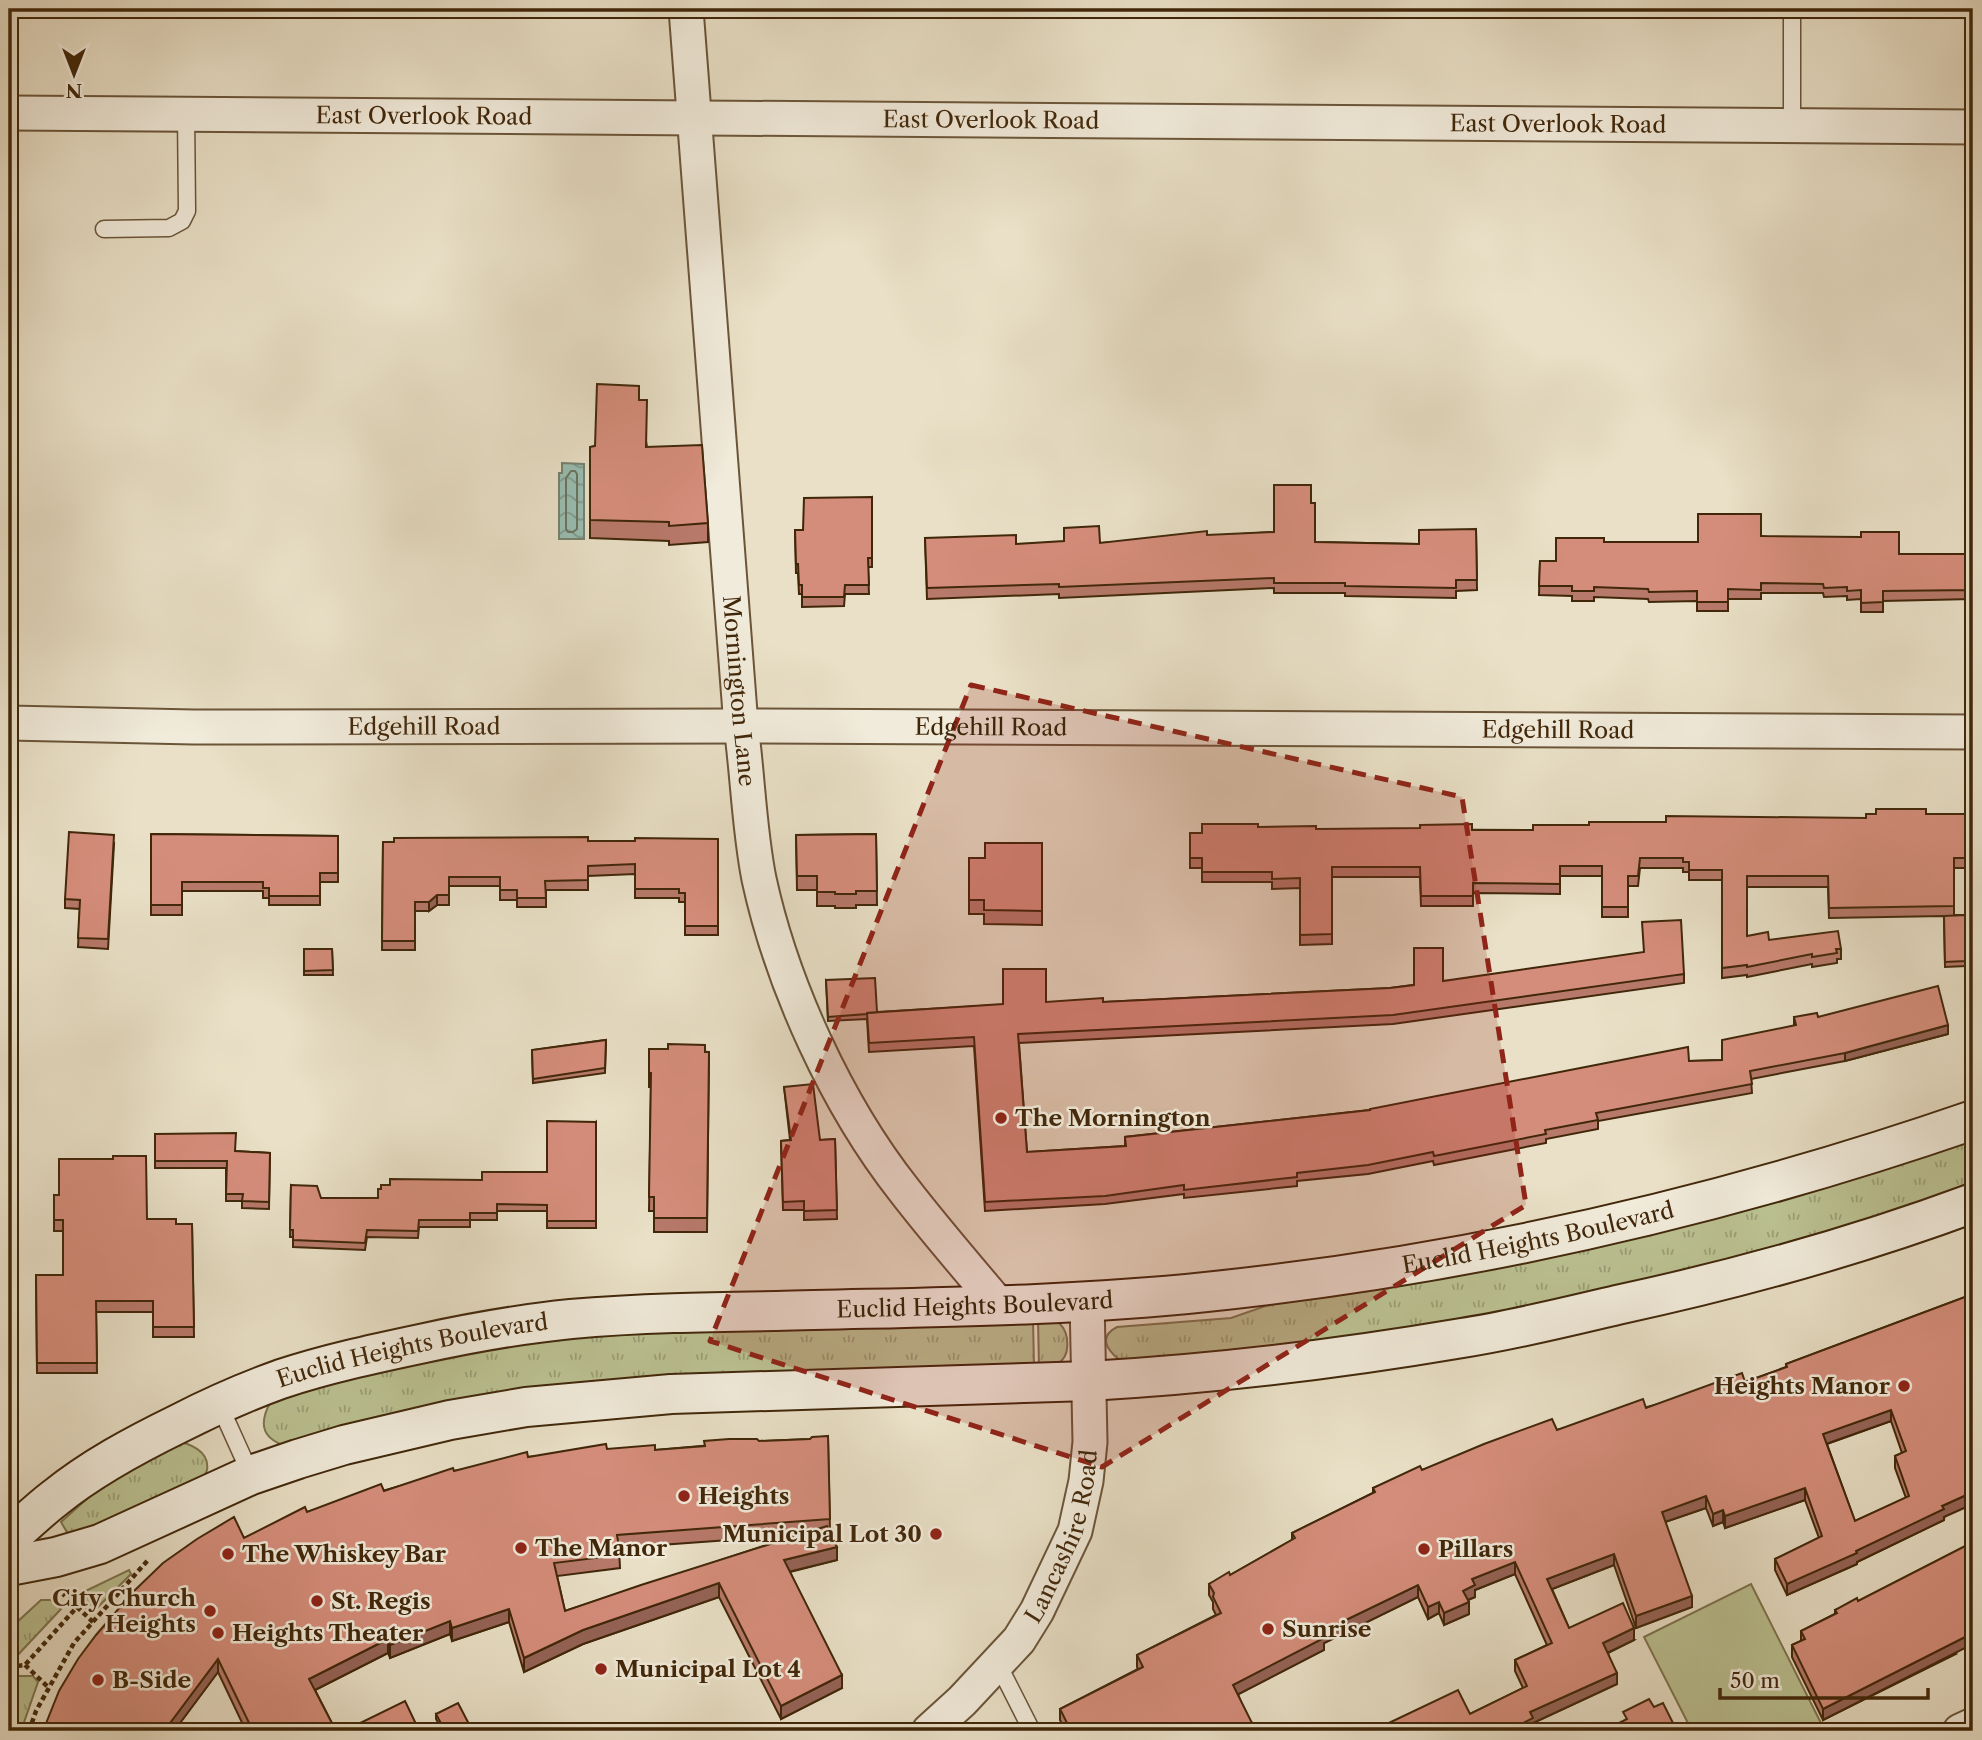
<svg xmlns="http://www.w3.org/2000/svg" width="1982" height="1740" viewBox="0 0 1982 1740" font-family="'Libre Caslon Text',serif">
	<defs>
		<pattern id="grass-tufts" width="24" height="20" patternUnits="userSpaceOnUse" patternTransform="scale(1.75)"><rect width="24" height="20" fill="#bbc192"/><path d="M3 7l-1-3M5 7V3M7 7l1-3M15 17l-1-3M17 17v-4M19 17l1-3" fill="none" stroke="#9a9d75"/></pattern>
		<pattern id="water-waves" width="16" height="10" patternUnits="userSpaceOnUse" patternTransform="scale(1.75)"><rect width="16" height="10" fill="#98bdb1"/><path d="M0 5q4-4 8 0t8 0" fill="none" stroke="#7e9a8e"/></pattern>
	</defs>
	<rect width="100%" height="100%" fill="#e9e0c7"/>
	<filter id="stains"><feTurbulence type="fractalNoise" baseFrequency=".00286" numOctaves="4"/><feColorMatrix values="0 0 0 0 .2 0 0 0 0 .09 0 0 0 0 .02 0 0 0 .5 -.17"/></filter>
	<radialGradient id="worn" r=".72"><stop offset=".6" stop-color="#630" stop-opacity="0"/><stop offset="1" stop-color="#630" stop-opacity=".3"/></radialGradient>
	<!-- grass -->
	<g fill="url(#grass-tufts)" stroke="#7e744e" stroke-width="2">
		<path d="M1973 1136V1189L1775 1252 1438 1329 1126 1365C1112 1355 1094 1339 1117 1327L1231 1318 1283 1300Z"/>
		<path d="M1048 1318C1050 1319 1057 1322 1059 1323 1070 1333 1071 1357 1057 1364 1052 1367 1044 1367 1039 1368L1038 1319Z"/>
		<path d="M1033 1319 1034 1367 291 1448C263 1440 257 1426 271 1401L400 1364 483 1347 605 1333Z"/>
		<path d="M175 1441C189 1443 210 1451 207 1470 206 1474 203 1477 202 1481L72 1541 61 1522 89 1497Z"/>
		<polygon points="129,1570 131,1574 92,1613 73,1597"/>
		<polygon points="41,1600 51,1600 61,1609 15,1658 9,1658 10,1631 15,1624"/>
		<polygon points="12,1676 33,1676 38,1682 21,1731 9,1731 9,1695 13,1694"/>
	</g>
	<!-- green -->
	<polygon fill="#bbc192" stroke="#7e744e" stroke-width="2" points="1751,1584 1825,1731 1692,1731 1644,1637"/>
	<!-- water -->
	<polygon fill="url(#water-waves)" stroke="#75816e" stroke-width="2" points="562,463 584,464 584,539 559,539 559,473 562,473"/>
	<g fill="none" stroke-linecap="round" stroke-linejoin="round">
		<!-- shore -->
		<polygon stroke="#6c725e" stroke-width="2" points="571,471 575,471 577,474 577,529 573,532 568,532 566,529 566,478"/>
		<!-- lane casing -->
		<g stroke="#6b5539" stroke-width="19">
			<g id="lane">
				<polyline points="1792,125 1792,9"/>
				<polyline points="104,229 169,228 182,221 187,211 186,113"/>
				<polyline points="219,1404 251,1475"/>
				<polyline points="998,1664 1032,1731"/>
			</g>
		</g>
		<!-- street casing -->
		<g stroke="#6b5539" stroke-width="37">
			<g id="street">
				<path id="s1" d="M686 9 741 726C748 777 749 829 759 879 782 985 837 1105 904 1190 934 1229 967 1267 999 1305"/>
				<path id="s2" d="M9 113 1973 127"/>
				<path id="s3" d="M9 723 194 727 741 726 1973 732"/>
				<path id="s4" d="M929 1731 962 1701 1019 1640 1037 1611 1075 1531 1086 1481 1090 1442 1087 1300"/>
				<polyline points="1960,1731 1973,1725"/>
			</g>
		</g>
		<!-- secondary casing -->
		<g stroke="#41270a" stroke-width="42">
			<g id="secondary">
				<path id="s5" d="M9 1538C24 1525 39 1510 55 1498 92 1468 135 1445 178 1424 211 1407 245 1392 281 1379 326 1364 373 1354 420 1344 470 1333 520 1324 571 1319 639 1313 708 1312 776 1311 919 1307 1063 1307 1206 1292 1468 1265 1724 1206 1973 1120"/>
				<path d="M9 1566 56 1557 100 1544 251 1475 298 1459 344 1445 450 1420 526 1407 671 1394 1089 1381C1214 1374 1338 1359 1462 1338 1514 1330 1566 1317 1617 1305 1738 1279 1857 1246 1973 1203"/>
			</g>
		</g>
		<!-- path -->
		<g stroke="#41270a" stroke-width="4.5" stroke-dasharray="5 3.5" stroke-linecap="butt">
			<polyline points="77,1607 93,1622"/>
			<polyline points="25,1665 49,1688"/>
			<polyline points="9,1667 25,1665 77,1607 63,1594"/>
			<polyline points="29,1731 36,1711 74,1643 149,1559"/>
		</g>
		<!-- lane -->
		<use href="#lane" stroke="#f1ebdb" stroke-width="16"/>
		<!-- street -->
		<use href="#street" stroke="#f1ebdb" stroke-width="33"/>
		<!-- secondary -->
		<use href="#secondary" stroke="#f1ebdb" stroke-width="38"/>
	</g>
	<!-- wall -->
	<g fill="#b7796a" stroke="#41270a" stroke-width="2" fill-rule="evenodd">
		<polygon points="639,400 647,447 708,523 708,542 669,545 669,541 590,538 590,447 595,446"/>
		<polygon points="872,497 872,567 868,567 869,594 845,594 844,606 802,607 802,594 799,594 798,573 796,573 795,530 803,530"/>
		<polygon points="1311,503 1315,542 1419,544 1476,529 1477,590 1456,591 1456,598 1345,596 1345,593 1274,593 1274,588 1059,598 1059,594 927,599 925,538 1016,544 1100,543 1274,532"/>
		<polygon points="1761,536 1899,554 1973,554 1973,543 1973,614 1973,599 1883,601 1883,612 1861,612 1861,599 1847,600 1847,596 1824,597 1823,593 1761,593 1761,599 1728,599 1728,611 1697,611 1697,601 1649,602 1648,599 1594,597 1594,601 1572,601 1572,596 1539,595 1540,561 1556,561 1604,542 1698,542"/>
		<polygon points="1926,814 1973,814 1973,868 1954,868 1954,915 1966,915 1966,966 1945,967 1944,916 1829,918 1828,887 1747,887 1747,936 1769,940 1841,949 1841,959 1837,959 1837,963 1812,967 1812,964 1747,977 1747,975 1722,978 1722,880 1689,880 1689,872 1683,872 1683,868 1640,868 1638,886 1628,886 1628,917 1602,917 1602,876 1560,876 1560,894 1473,893 1473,906 1421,906 1420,877 1332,877 1332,944 1300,945 1300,888 1272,889 1272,882 1202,882 1202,868 1190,868 1190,833 1202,833 1258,827 1316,829 1533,830 1589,825 1666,822 1866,818"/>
		<polygon points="151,834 338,836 338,882 320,882 320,905 269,905 269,898 263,898 263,891 182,891 182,915 151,915"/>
		<polygon points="876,834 877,905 856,905 856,908 835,908 835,906 817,906 817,890 797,890 796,835"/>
		<polygon points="718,839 718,935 685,935 685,902 679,902 679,898 635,898 635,874 588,876 588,890 546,890 546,907 517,907 517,900 500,900 500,886 449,886 449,905 437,905 429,911 415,911 415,950 382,950 383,842 635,841"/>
		<polygon points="1042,843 1042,925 984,924 984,914 969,914 969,858 985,858"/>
		<polygon points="114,844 108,949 78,947 80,909 65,908 65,899"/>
		<polygon points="304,949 332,949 333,975 304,975"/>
		<polygon points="1684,974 1684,983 1393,1024 1019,1043 1027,1152 1125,1146 1125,1137 1370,1110 1689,1061 1722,1060 1794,1026 1794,1017 1818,1017 1948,1034 1845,1061 1751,1079 1752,1093 1598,1121 1598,1129 1546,1139 1546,1143 1434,1165 1433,1161 1368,1174 1297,1181 1297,1186 1184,1198 1184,1194 1105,1204 985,1211 974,1046 869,1052 867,1019 828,1021 826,980 877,1012 1046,1002 1103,1002 1390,988 1443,981"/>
		<polygon points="606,1040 605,1073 533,1083 532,1050"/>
		<polygon points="649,1049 709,1052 707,1232 654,1232 654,1211 649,1211 651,1087 649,1087"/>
		<polygon points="784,1087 820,1140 835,1139 837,1219 804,1220 804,1210 783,1210 781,1141 790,1140"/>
		<polygon points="596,1122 596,1228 547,1228 547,1211 497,1211 497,1220 470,1220 470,1227 419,1227 418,1238 367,1237 365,1250 293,1247 293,1237 290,1237 291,1185 321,1198 378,1198 381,1189 390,1185 482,1180 547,1172"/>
		<polygon points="155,1134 235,1151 270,1153 269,1209 242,1208 242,1201 226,1201 226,1168 155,1168"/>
		<polygon points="54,1195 147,1219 176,1224 192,1224 194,1337 153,1337 153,1312 96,1312 97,1373 37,1373 36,1275 63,1275 63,1231 54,1231"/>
		<path d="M1973 1294 1944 1520 1857 1562V1564L1787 1595 1775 1570V1559L1819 1538 1805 1500 1725 1528 1723 1522 1713 1526 1706 1508 1665 1522 1692 1607 1636 1628 1614 1565 1552 1589 1569 1628 1634 1640 1608 1653 1617 1684 1533 1723V1730L1531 1731H1372L1470 1714 1523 1688 1515 1671V1660L1547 1645 1515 1574 1475 1590V1597L1468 1600 1469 1614 1444 1625 1439 1613 1428 1619 1418 1597 1324 1643V1650L1238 1694 1252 1731H1065L1060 1720V1709L1138 1669 1137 1667V1655L1216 1615 1213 1609V1602L1209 1595V1584L1230 1575 1292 1540V1533L1373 1493V1488L1422 1470 1557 1430 1745 1382 1786 1367V1364ZM1891 1421 1902 1453 1895 1456V1468L1906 1498 1855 1521 1827 1444Z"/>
		<path d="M828 1436 830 1532 837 1560 790 1572 842 1688 781 1719 719 1597 583 1644 524 1672 509 1622 452 1641 450 1634 390 1658 388 1653 315 1690 336 1731H246L218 1672 174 1731H43L244 1538 307 1512 454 1471 528 1457 607 1449 655 1450 759 1441 810 1439ZM797 1535 565 1611 557 1576 620 1568 619 1548Z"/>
		<polygon points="1858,1601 1956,1654 1823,1720 1792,1657 1792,1645 1801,1641 1801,1631 1835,1614 1835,1610"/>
		<polygon points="436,1714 470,1731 443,1731 436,1719"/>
	</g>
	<!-- shaded-wall -->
	<g fill="#956356" stroke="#41270a" stroke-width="2">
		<polygon points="437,895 437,905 429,911 429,902"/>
		<polygon points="1948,1025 1948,1034 1845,1061 1845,1053"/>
		<polygon points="1891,1410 1891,1421 1823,1445 1823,1434"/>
		<polygon points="1805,1488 1805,1500 1725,1528 1725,1516"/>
		<polygon points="1973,1492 1973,1504 1944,1517 1944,1520 1857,1562 1857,1564 1787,1595 1787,1584 1856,1551 1942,1506"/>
		<polygon points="1706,1496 1706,1508 1662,1523 1662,1512"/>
		<polygon points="1723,1510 1723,1522 1713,1526 1713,1514"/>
		<polygon points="837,1547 837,1560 784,1573 784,1560"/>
		<polygon points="1614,1554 1614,1565 1547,1591 1547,1579"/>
		<polygon points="1515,1562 1515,1574 1475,1590 1475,1597 1463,1602 1463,1591 1472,1579"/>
		<polygon points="719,1583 719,1597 583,1644 524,1672 524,1658 583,1630"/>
		<polygon points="1418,1585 1418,1597 1324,1643 1324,1650 1233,1697 1233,1685 1321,1632"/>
		<polygon points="1692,1596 1692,1607 1636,1628 1636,1616"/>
		<polygon points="1439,1602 1439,1613 1428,1619 1428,1607"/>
		<polygon points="1469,1602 1469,1614 1444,1625 1444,1613"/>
		<polygon points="509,1609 509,1622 452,1641 452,1628"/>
		<polygon points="450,1621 450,1634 390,1658 390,1645"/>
		<polygon points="1634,1628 1634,1640 1603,1655 1603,1643"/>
		<polygon points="1973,1633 1973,1644 1823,1720 1823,1709"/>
		<polygon points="388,1639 388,1653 309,1693 309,1679"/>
		<polygon points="218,1659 218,1672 174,1731 164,1731"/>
		<polygon points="1617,1673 1617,1684 1533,1723 1533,1730 1531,1731 1507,1731 1530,1712"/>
		<polygon points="842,1675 842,1688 781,1719 781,1706"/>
		<polygon points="1252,1723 1252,1731 1236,1731"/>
		<polygon points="416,1724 416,1729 410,1731 401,1731"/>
		<polygon points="470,1726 470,1731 459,1731"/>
	</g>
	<!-- building -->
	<g fill="#d58d7b" stroke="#41270a" stroke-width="2" fill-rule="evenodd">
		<polygon points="597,384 639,386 639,400 647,400 646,447 702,445 708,523 669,526 669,522 590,520 590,447 595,446"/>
		<polygon points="1274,485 1311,485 1311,503 1315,503 1315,542 1419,544 1419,530 1476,529 1477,580 1456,580 1456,588 1345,586 1345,583 1274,583 1274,578 1059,587 1059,584 927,588 925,538 1016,535 1016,544 1064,541 1064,528 1099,526 1100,543 1207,531 1207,535 1274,532"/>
		<polygon points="872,497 872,558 868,558 869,585 845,585 844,597 802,597 802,585 799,585 798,564 796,564 795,530 803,530 804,498"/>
		<polygon points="1698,514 1761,514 1761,536 1861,537 1861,532 1899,532 1899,554 1973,554 1973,543 1973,604 1973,590 1883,591 1883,602 1861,603 1861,590 1847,591 1847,587 1824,588 1823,584 1761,583 1761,590 1728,589 1728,602 1697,602 1697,591 1649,592 1648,589 1594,587 1594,591 1572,591 1572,586 1539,586 1540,561 1556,561 1556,538 1604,538 1604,542 1698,542"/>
		<polygon points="1876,809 1926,809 1926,814 1973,814 1973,858 1954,858 1954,906 1829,908 1828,876 1747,876 1747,936 1768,932 1769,940 1838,931 1841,949 1836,949 1837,953 1812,957 1812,954 1747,967 1747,965 1722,968 1722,870 1689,870 1689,862 1683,862 1683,858 1640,858 1638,876 1628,876 1628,907 1602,907 1602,866 1560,866 1560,884 1473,883 1473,896 1421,896 1420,867 1332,867 1332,934 1300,935 1300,878 1272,879 1272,872 1202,872 1202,858 1190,858 1190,833 1202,833 1202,824 1258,824 1258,827 1316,826 1316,829 1420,828 1420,825 1472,824 1472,830 1533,830 1533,825 1589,825 1589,822 1666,822 1666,816 1866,818 1866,814 1876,814"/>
		<polygon points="69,832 114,835 108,939 78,938 80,900 65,899"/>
		<polygon points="151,834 338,836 338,873 320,873 320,896 269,896 269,888 263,888 263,882 182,882 182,905 151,905"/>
		<polygon points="876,834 877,891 856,891 856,894 835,894 835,892 817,892 817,876 797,876 796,835"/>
		<polygon points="588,837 588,841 635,841 635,838 718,839 718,926 685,926 685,893 679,893 679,889 635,889 635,864 588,866 588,880 545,881 546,898 517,898 517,890 500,890 500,877 449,877 449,895 437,895 429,902 415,902 415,941 382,941 383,842 394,842 394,838"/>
		<polygon points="985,843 1042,843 1042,911 984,910 984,900 969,900 969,858 985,858"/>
		<polygon points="1966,915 1966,961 1945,962 1944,916"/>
		<polygon points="1681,920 1684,974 1393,1015 1018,1034 1027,1152 1126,1146 1125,1137 1370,1110 1370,1109 1688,1047 1689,1061 1722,1060 1722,1040 1796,1025 1794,1017 1817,1013 1818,1017 1938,986 1948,1025 1845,1053 1750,1071 1752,1084 1596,1113 1598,1120 1545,1130 1546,1134 1434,1156 1433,1152 1368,1165 1297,1173 1297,1177 1184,1190 1184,1185 1105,1196 985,1202 974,1037 869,1043 867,1013 1003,1004 1003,969 1046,969 1046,1002 1103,998 1103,1002 1390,988 1414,985 1414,948 1443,948 1443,981 1644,952 1642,922"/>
		<polygon points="304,949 332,949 333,970 304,971"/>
		<polygon points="875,978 877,1012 867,1013 867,1014 828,1017 826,980"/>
		<polygon points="606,1040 605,1068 533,1079 532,1050"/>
		<polygon points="668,1044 705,1045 705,1052 709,1052 707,1218 654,1218 654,1197 649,1197 651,1073 649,1073 649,1049 668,1049"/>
		<polygon points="813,1084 820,1140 835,1139 837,1210 804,1211 804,1201 783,1202 781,1141 791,1140 784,1087"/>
		<polygon points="547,1121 596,1122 596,1221 547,1221 547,1205 497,1204 497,1213 470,1213 470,1220 419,1220 418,1231 367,1230 365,1243 293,1240 293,1230 290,1230 291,1185 317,1186 321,1198 378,1198 378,1189 381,1189 381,1185 390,1185 390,1179 482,1180 482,1172 547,1172"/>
		<polygon points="236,1133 235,1151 270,1153 269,1202 242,1201 243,1194 226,1194 227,1161 155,1161 155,1134"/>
		<polygon points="113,1156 146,1156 147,1219 176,1219 176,1224 192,1224 194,1327 153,1327 153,1301 96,1301 97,1363 37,1363 36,1275 63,1275 63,1220 54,1220 54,1195 59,1195 59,1159 113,1159"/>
		<path d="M1973 1294V1492L1942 1506 1944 1509 1856 1551 1857 1553 1787 1584 1775 1559 1822 1536 1805 1488 1725 1516 1723 1510 1713 1514 1706 1496 1662 1512 1692 1596 1636 1616 1614 1554 1547 1579 1569 1628 1623 1603 1634 1628 1603 1643 1617 1673 1530 1712 1533 1718 1507 1731H1372L1458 1690 1470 1714 1527 1686 1515 1660 1552 1643 1515 1562 1472 1579 1475 1585 1463 1591 1469 1602 1444 1613 1439 1602 1428 1607 1418 1585 1321 1632 1324 1638 1233 1685 1252 1723 1236 1731H1071L1060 1709 1143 1667 1137 1655 1221 1613 1213 1597 1214 1593 1209 1584 1229 1572 1230 1575 1295 1538 1292 1533 1375 1492 1373 1488 1420 1466 1422 1470 1484 1444 1552 1419 1557 1430 1643 1399 1646 1408 1742 1373 1745 1382 1787 1367 1786 1364ZM1891 1410 1906 1451 1895 1456 1909 1496 1855 1521 1823 1434Z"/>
		<polygon points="828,1436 830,1519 617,1535 620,1555 554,1563 565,1611 641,1585 827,1526 837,1547 784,1560 842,1675 781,1706 719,1583 583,1630 524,1658 509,1609 452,1628 450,1621 390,1645 388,1639 309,1679 336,1731 253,1731 218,1659 164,1731 43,1731 59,1691 78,1659 96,1635 133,1592 163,1563 197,1539 234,1517 244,1538 305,1507 307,1512 381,1484 384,1491 453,1468 454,1471 527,1452 528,1457 606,1444 607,1449 655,1445 655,1450 705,1446 704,1441 729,1439 757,1439 759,1441 810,1439 812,1437"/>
		<polygon points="1973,1542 1973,1633 1823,1709 1792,1645 1805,1639 1801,1631 1837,1613 1835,1610 1857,1598 1858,1601"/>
		<polygon points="1649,1699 1654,1707 1663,1703 1677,1731 1603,1731 1627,1719 1623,1712"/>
		<polygon points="405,1701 416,1724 401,1731 344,1731"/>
		<polygon points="458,1703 470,1726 459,1731 445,1731 436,1714"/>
	</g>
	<!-- marked area -->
	<path fill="#8f2418" fill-opacity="0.2" stroke="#8f2418" stroke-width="5" stroke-dasharray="14 9" stroke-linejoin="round" d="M971 685 1462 797 1526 1205 1102 1467 710 1341Z"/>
	<!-- markers -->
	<g fill="#8f2418" stroke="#f1ebdb" stroke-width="2.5">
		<circle cx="1001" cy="1118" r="7"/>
		<circle cx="1904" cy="1386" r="7"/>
		<circle cx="684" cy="1496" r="7"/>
		<circle cx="936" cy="1534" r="7"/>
		<circle cx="521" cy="1548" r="7"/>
		<circle cx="1424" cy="1549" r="7"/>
		<circle cx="228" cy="1554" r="7"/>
		<circle cx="317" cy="1601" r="7"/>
		<circle cx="210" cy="1611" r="7"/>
		<circle cx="1268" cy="1629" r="7"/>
		<circle cx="218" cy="1633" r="7"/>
		<circle cx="601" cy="1669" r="7"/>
		<circle cx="98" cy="1680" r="7"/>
	</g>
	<g text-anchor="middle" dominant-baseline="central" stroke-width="5" stroke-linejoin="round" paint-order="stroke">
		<!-- street labels -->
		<g font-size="23" fill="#41270a" stroke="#f1ebdb">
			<text stroke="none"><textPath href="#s2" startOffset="415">East Overlook Road</textPath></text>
			<text stroke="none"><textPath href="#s2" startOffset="982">East Overlook Road</textPath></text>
			<text stroke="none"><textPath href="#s2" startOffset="1549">East Overlook Road</textPath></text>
			<text stroke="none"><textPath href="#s1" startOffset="684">Mornington Lane</textPath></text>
			<text stroke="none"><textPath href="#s3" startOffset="415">Edgehill Road</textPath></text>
			<text stroke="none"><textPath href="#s3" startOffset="982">Edgehill Road</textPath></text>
			<text stroke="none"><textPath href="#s3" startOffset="1549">Edgehill Road</textPath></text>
			<text stroke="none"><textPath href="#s5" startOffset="1586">Euclid Heights Boulevard</textPath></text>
			<text stroke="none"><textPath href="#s5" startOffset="1018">Euclid Heights Boulevard</textPath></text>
			<text stroke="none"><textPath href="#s5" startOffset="452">Euclid Heights Boulevard</textPath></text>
			<text stroke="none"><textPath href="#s4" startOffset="242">Lancashire Road</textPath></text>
		</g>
		<!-- poi labels -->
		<g font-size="23" font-weight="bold" fill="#41270a" stroke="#f1ebdb" text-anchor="start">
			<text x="1015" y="1118">The Mornington</text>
			<text x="1890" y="1386" text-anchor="end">Heights Manor</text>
			<text x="698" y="1496">Heights</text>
			<text x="922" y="1534" text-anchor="end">Municipal Lot 30</text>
			<text x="535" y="1548">The Manor</text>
			<text x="1438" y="1549">Pillars</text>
			<text x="242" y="1554">The Whiskey Bar</text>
			<text x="196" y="1598" text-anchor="end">City Church<tspan x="196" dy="26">Heights</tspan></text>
			<text x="331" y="1601">St. Regis</text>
			<text x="1282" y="1629">Sunrise</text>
			<text x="232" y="1633">Heights Theater</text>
			<text x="615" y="1669">Municipal Lot 4</text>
			<text x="112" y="1680">B-Side</text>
		</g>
	</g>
	<!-- margin -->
	<rect width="1982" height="1740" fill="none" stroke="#e9e0c7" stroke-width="35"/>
	<rect x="10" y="10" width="1961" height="1719" fill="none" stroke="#41270a" stroke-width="3.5"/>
	<rect x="18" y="18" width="1947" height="1705" fill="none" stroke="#41270a" stroke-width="2"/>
	<!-- north arrow -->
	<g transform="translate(74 74) rotate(180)" stroke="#f1ebdb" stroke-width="5" paint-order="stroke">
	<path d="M0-5L12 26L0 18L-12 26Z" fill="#41270a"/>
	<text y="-10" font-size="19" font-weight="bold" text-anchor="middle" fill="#41270a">N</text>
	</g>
	<!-- scale -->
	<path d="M1720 1688v10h208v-10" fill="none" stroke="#41270a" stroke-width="3.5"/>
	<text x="1730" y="1688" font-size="21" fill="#41270a" stroke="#f1ebdb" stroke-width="5" paint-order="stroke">50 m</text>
	<rect width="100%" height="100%" filter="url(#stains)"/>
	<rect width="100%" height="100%" fill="url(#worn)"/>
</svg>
